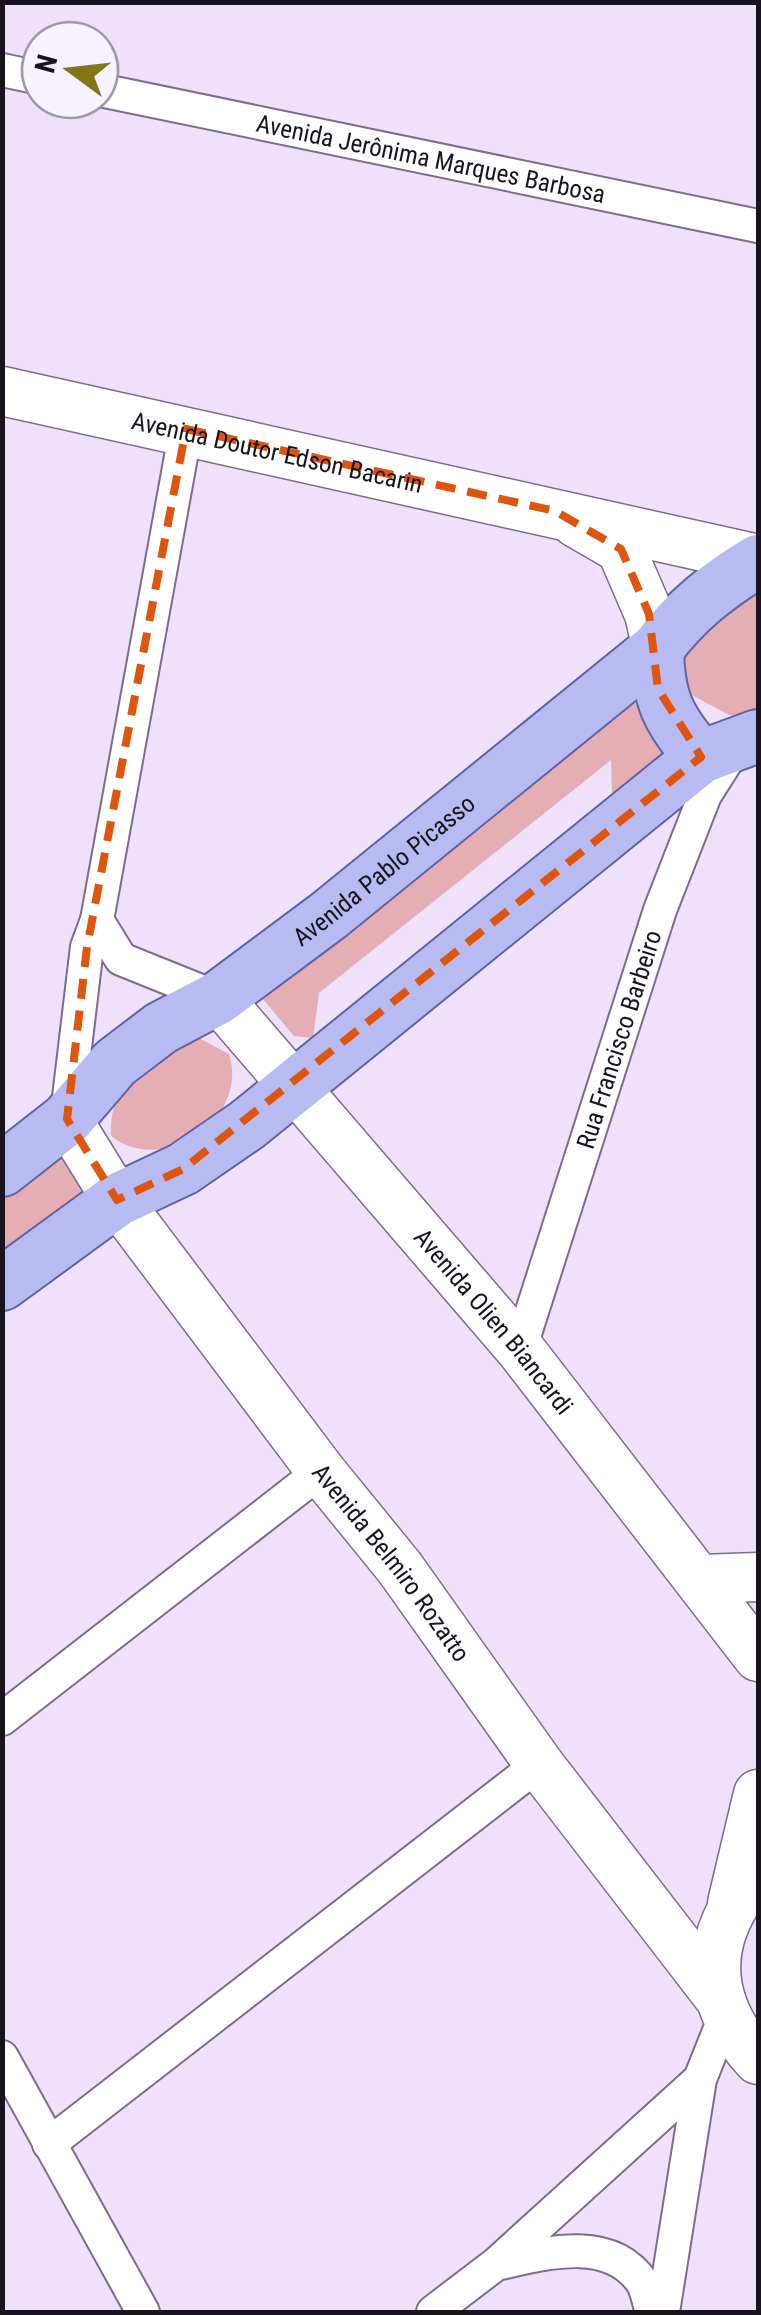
<svg xmlns="http://www.w3.org/2000/svg" width="761" height="2315" viewBox="0 0 761 2315" font-family="'Roboto Condensed',sans-serif">
	<rect width="100%" height="100%" fill="#efe1fb"/>
	<!-- green -->
	<g fill="#e5aeb5">
		<path d="M758 593V716L729 715 688 693C686 686 682 677 682 670 679 633 726 595 758 593Z"/>
		<polygon points="634,702 675,751 612,795 611,760 319,993 313,1038 294,1036 257,992 438,858"/>
		<path d="M197 1037 229 1054C250 1119 162 1177 111 1136 108 1080 152 1057 197 1037Z"/>
		<polygon points="69,1146 95,1188 3,1256 3,1200"/>
	</g>
	<g fill="none" stroke-linecap="round" stroke-linejoin="round">
		<!-- street casing -->
		<g stroke="#7d6d8a" stroke-width="36">
			<g id="street">
				<polyline points="2,70 40,78"/>
				<path id="s1" d="M100 90 758 226"/>
				<polyline points="97,920 121,959 218,998"/>
				<polyline points="67,1114 87,947 97,920 186,429"/>
				<path id="s2" d="M520 1349 660 910 705 795 738 743"/>
				<polyline points="2,1719 321,1471"/>
				<polyline points="2,2057 143,2312"/>
				<polyline points="49,2144 539,1764"/>
				<path d="M501 2263C545 2253 610 2235 642 2282 647 2290 649 2304 652 2312"/>
				<polyline points="433,2312 496,2264 700,2079"/>
				<polyline points="663,2312 700,2079 726,2014"/>
			</g>
		</g>
		<!-- secondary casing -->
		<g stroke="#7d6d8a" stroke-width="51">
			<g id="secondary">
				<path id="s3" d="M2 391 758 559"/>
				<polyline points="576,523 621,549 649,614 657,649"/>
				<path id="s4" d="M218 998 520 1349 758 1657"/>
				<path id="s5" d="M67 1119 117 1200 321 1471 400 1568 539 1764 721 2000"/>
				<polyline points="700,1579 758,1577"/>
				<path d="M758 1874C703 1934 701 1999 758 2060"/>
				<polyline points="732,1903 758,1794"/>
			</g>
		</g>
		<!-- primary casing -->
		<g stroke="#6162a1" stroke-width="56">
			<g id="primary">
				<path d="M657 649C658 699 668 720 701 757"/>
				<path id="s6" d="M2 1170 67 1119 115 1063 161 1028 218 998 328 916 657 649C686 610 717 586 758 561"/>
				<polyline points="2,1284 117,1200 183,1169 247,1125 701,757 758,736"/>
			</g>
		</g>
		<!-- street -->
		<use href="#street" stroke="#fff" stroke-width="32"/>
		<!-- secondary -->
		<use href="#secondary" stroke="#fff" stroke-width="48"/>
		<!-- primary -->
		<use href="#primary" stroke="#b8bbf1" stroke-width="52"/>
	</g>
	<!-- marked area -->
	<path fill="none" stroke="#de560d" stroke-width="8" stroke-dasharray="20 12" stroke-linejoin="round" d="M186 429 555 511 621 549 649 614 658 689 701 757 183 1169 117 1200 67 1119 87 947Z"/>
	<g text-anchor="middle" dominant-baseline="central" stroke-width="8" stroke-linejoin="round" paint-order="stroke">
		<!-- street labels -->
		<g font-size="25" fill="#19131e" stroke="#f8f1ff">
			<text stroke="none"><textPath href="#s1" startOffset="338">Avenida Jerônima Marques Barbosa</textPath></text>
			<text stroke="none"><textPath href="#s3" startOffset="282">Avenida Doutor Edson Bacarin</textPath></text>
			<text stroke="none"><textPath href="#s6" startOffset="488">Avenida Pablo Picasso</textPath></text>
			<text stroke="none"><textPath href="#s2" startOffset="325">Rua Francisco Barbeiro</textPath></text>
			<text stroke="none"><textPath href="#s4" startOffset="425">Avenida Olien Biancardi</textPath></text>
			<text stroke="none"><textPath href="#s5" startOffset="550">Avenida Belmiro Rozatto</textPath></text>
		</g>
	</g>
	<!-- border -->
	<rect width="761" height="2315" fill="none" stroke="#19131e" stroke-width="10"/>
	<!-- north arrow -->
	<g transform="translate(70 70) rotate(285)"><circle r="48" fill="#f8f1ff" stroke="#9f98a5" stroke-width="2.5"/>
	<path d="M0-8L18 38L0 25L-18 38Z" fill="#837619"/>
	<text y="-15" font-size="28" font-weight="bold" text-anchor="middle" fill="#19131e">N</text>
	</g>
</svg>
